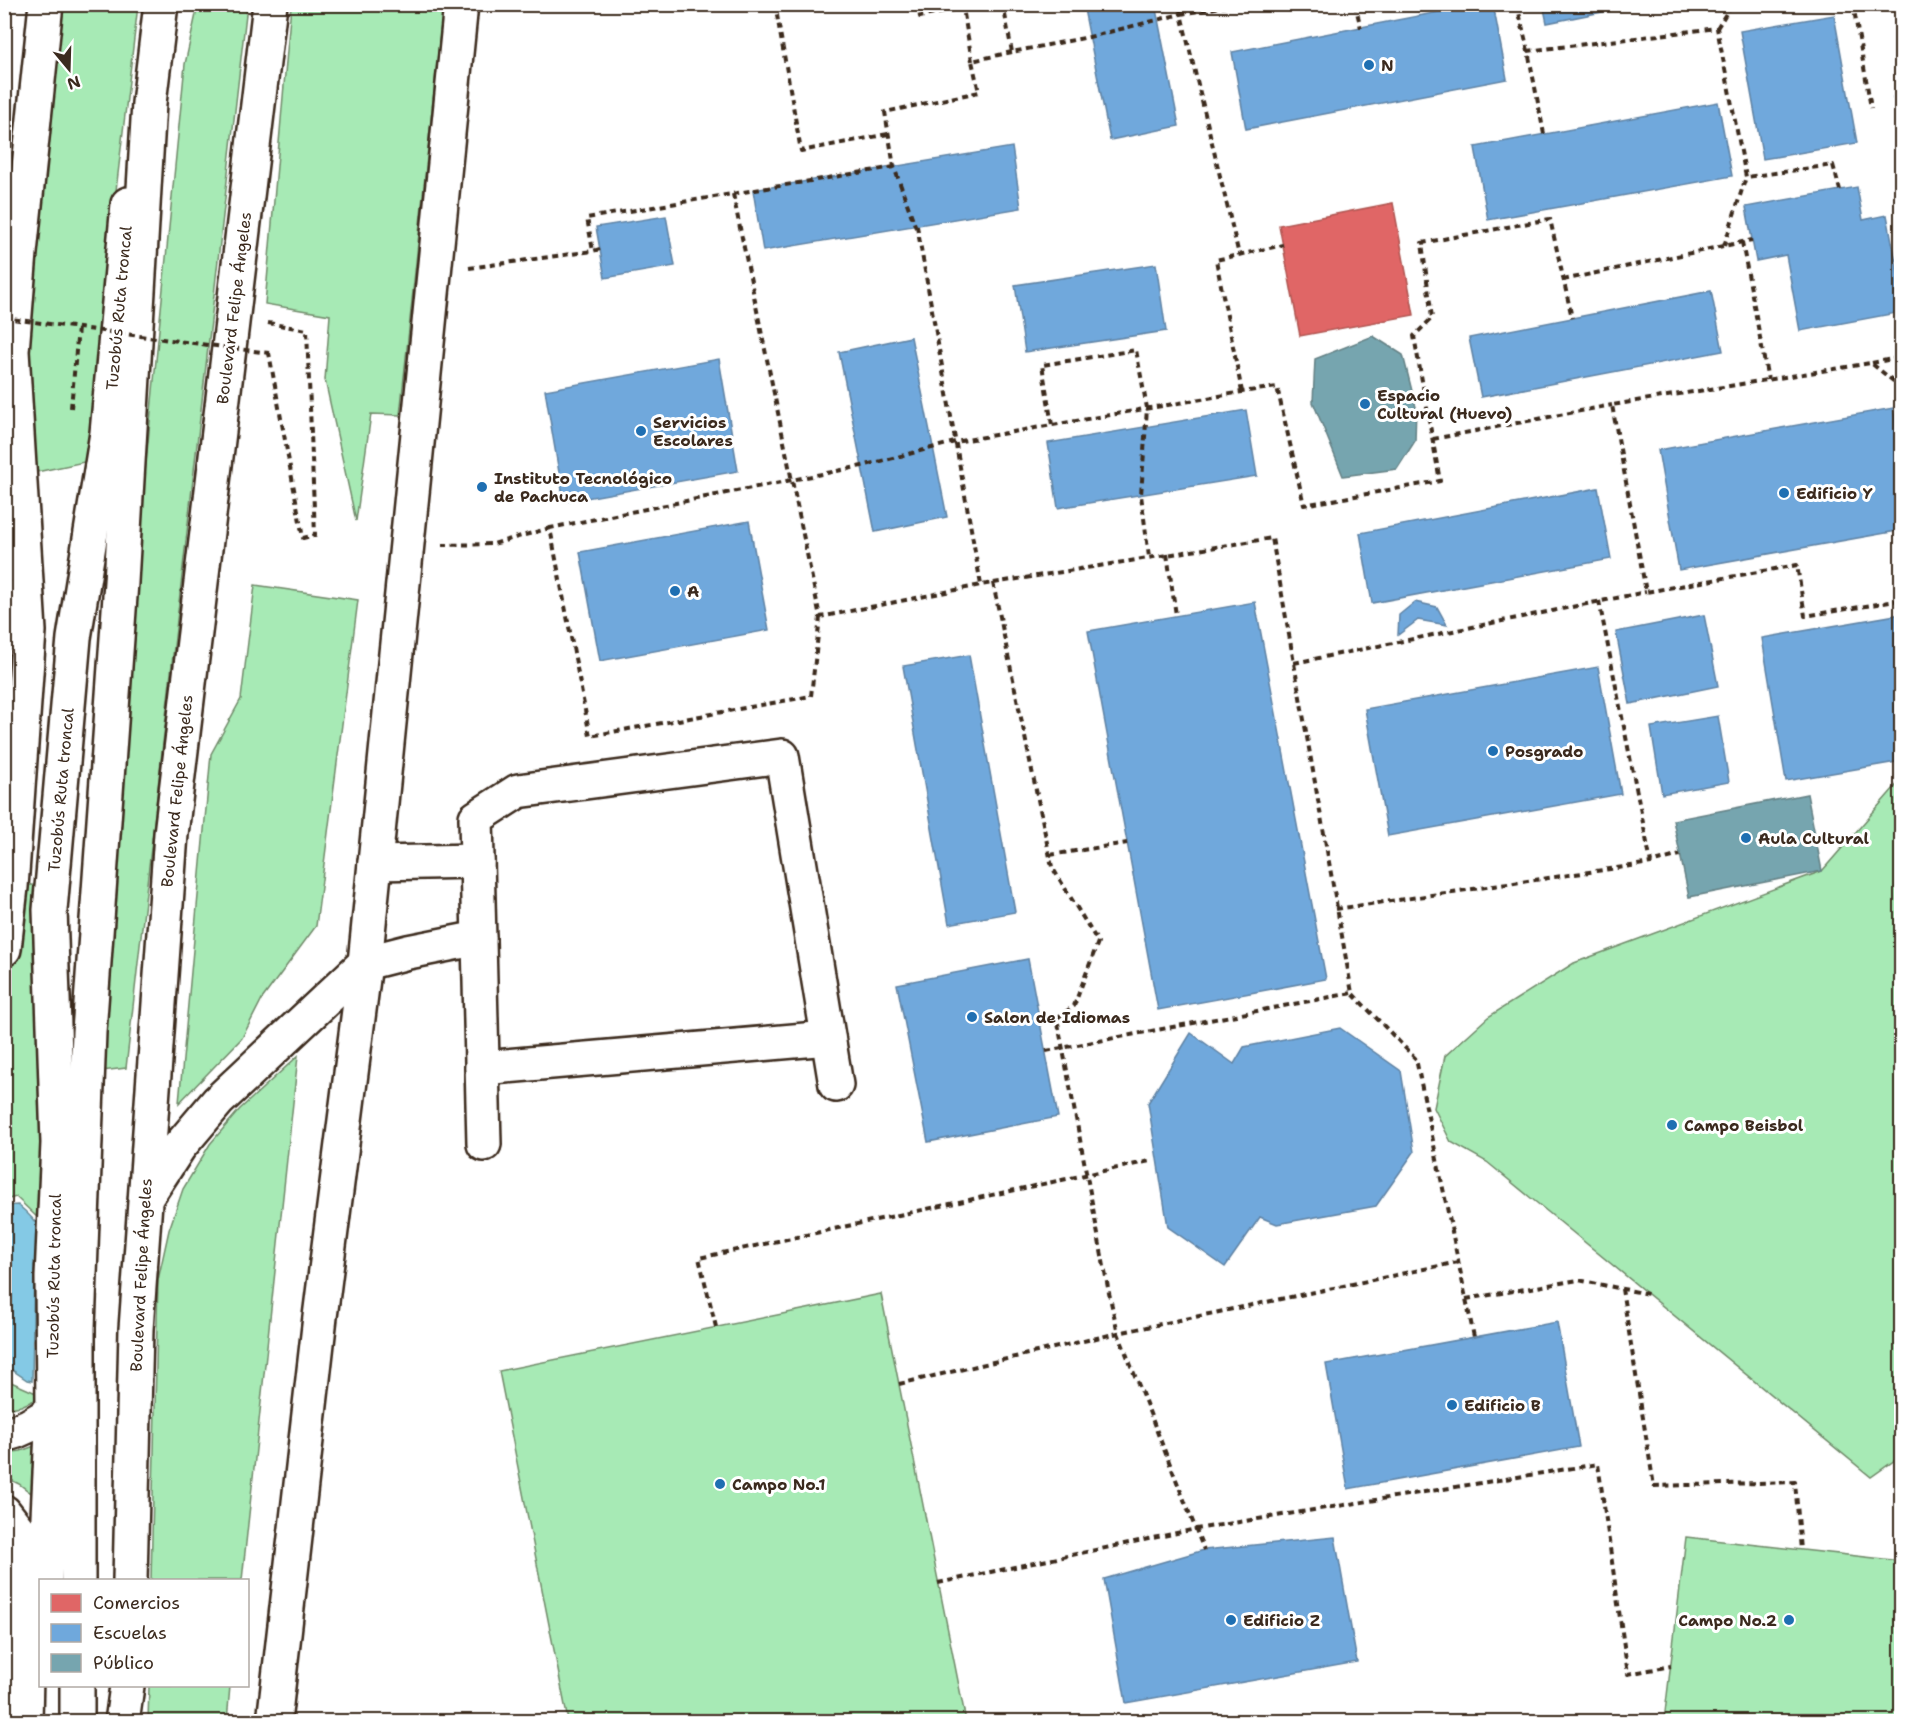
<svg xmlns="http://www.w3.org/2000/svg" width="1906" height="1726" viewBox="0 0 1906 1726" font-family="'Shantell Sans',sans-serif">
	<rect width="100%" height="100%" fill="#fff"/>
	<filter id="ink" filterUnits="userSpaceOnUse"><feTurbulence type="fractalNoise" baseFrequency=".0167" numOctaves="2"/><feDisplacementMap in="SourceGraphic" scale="12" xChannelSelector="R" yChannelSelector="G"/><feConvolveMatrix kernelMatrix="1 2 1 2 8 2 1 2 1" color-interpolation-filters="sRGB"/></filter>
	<g filter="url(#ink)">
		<!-- green -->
		<g fill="#a7eab5" stroke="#718a6a" stroke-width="1.5">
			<polygon points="53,5 138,5 113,216 89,461 27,474 20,358"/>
			<polygon points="198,5 247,5 126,1068 102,1071 129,636 185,64"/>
			<polygon points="291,5 443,5 400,415 371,414 356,521 325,380 330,315 265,304"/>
			<polygon points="4,479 21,633 5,841"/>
			<polygon points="255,585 358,600 316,926 262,999 242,1038 179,1103 211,754 241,699"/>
			<polygon points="1901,780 1902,1455 1871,1477 1487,1162 1451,1142 1434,1108 1445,1056 1488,1017 1574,963 1822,871"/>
			<polygon points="20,884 41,886 42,1135 39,1219 16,1197 5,1200 4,1031"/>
			<polygon points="298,1056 242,1580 151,1580 158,1280 169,1230 183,1189 210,1144 240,1109"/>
			<polygon points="881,1294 966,1721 568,1721 499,1371"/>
			<polygon points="4,1377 11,1382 36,1393 37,1399 21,1406 5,1409"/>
			<polygon points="45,1442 43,1502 19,1484 5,1477 5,1453 21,1451"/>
			<polygon points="4,1532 13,1542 17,1721 5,1721"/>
			<polygon points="1686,1537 1901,1561 1901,1721 1664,1721"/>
			<polygon points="149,1686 230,1686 227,1721 148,1721"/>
		</g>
		<!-- water -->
		<path fill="#84c9e5" stroke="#678995" stroke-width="1.5" d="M18 1205C44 1226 42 1233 42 1265H34L32 1381 27 1380 5 1365V1206Z"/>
		<!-- shops -->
		<polygon fill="#e06666" stroke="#ae5450" stroke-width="1.5" points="1393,203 1414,315 1300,336 1279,225"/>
		<!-- schools -->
		<g fill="#6fa8dc" stroke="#5f82a3" stroke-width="1.5">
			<polygon points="1083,4 1155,4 1179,126 1110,140"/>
			<polygon points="1480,4 1493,4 1507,79 1246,129 1232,52"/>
			<polygon points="1543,4 1642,4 1547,23"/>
			<polygon points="1834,15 1857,143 1763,159 1740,31"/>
			<polygon points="1902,95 1902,133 1901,133 1893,97"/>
			<polygon points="1718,102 1732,176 1488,220 1475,147"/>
			<polygon points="1012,147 1021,208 763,251 753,190"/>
			<polygon points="1857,187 1863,220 1887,215 1902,294 1902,312 1800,331 1786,255 1756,261 1746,207"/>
			<polygon points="666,216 675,266 605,278 596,227"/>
			<polygon points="1156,264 1166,331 1025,352 1015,285"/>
			<polygon points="1711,291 1723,351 1481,397 1469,338"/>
			<polygon points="911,337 947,517 875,532 839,352"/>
			<polygon points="719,359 738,471 564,502 545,390"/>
			<polygon points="1893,408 1902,457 1902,530 1679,570 1658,450"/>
			<polygon points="1246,410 1257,476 1058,508 1048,443"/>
			<polygon points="1598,488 1611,559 1372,603 1360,533"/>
			<polygon points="749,521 769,630 600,661 580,552"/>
			<polygon points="1255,602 1326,979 1158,1010 1088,631"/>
			<polygon points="1415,602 1437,607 1447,625 1418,620 1398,635 1399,615"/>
			<polygon points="1902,614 1902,761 1786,781 1762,638"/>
			<polygon points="1704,615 1718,686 1630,704 1616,632"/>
			<polygon points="969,655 1015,912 949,924 903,666"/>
			<polygon points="1598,667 1621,794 1388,836 1365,709"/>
			<polygon points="1718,716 1729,782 1662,794 1651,727"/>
			<polygon points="1028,959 1058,1117 928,1142 897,984"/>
			<polygon points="1340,1028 1401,1071 1414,1152 1376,1206 1277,1224 1260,1217 1225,1267 1168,1227 1148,1103 1191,1033 1234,1064 1244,1047"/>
			<polygon points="1557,1322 1579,1447 1348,1489 1326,1364"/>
			<polygon points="1335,1537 1357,1662 1126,1703 1104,1579 1204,1550"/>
		</g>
		<!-- public -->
		<g fill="#76a5af" stroke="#648084" stroke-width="1.5">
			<polygon points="1373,336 1403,355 1416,407 1415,441 1397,469 1343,476 1313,402 1315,359"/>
			<polygon points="1807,794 1822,871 1689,897 1673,820"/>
		</g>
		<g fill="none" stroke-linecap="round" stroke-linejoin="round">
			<!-- minor casing -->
			<g stroke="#3b2a1e" stroke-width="38">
				<g id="minor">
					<polyline points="375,863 477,861"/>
					<polyline points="4,949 11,887 29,631 12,351 20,253 46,4"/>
					<polyline points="365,963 408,952 479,938"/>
					<polyline points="482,1068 828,1038"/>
					<polyline points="484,1144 476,818 518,791 782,756 836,1085"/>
					<path d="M4 1435C24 1430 38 1422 53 1410"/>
					<polyline points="4,1512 18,1530 26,1554 28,1579 25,1722"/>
					<polyline points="45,1580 53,1410 52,1277 58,1143 50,910 74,638 107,433 128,204"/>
					<polyline points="274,1722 320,1317 365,963 461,4"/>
				</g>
			</g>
			<!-- major casing -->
			<g stroke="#3b2a1e" stroke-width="38">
				<g id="major">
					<polyline points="147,1196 179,1147 218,1101 365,963"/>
					<polyline points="130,1580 136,1329 171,834 270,4"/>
				</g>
			</g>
			<!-- highway casing -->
			<g stroke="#3b2a1e" stroke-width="38">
				<g id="highway">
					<polyline points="78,1580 78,1328 89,1032 121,582 149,103 161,4"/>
					<polyline points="77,1722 77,1686"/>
					<polyline points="122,1722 127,1686"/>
				</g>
			</g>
			<!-- path -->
			<g stroke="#3b2a1e" stroke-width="4" stroke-dasharray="6 4.5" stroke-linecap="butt">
				<polyline points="775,4 801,151 888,134"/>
				<polyline points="918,4 920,17 963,8 972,61"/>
				<polyline points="1003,4 1012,52 1089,37 1181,14 1179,4"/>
				<polyline points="1238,4 1181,14 1239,255"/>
				<polyline points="1355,4 1361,28"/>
				<polyline points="1517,4 1528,51"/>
				<polyline points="1853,4 1871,108"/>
				<polyline points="1717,28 1732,4"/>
				<polyline points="1544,134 1528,51 1717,28 1746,177 1833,165 1840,190"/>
				<polyline points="733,194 820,617 981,585 1272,538 1352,993 1416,1059 1474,1337"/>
				<polyline points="917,226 981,585"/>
				<polyline points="916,228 894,167 885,112 979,92 972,61 1012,52"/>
				<polyline points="1742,242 1768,380"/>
				<polyline points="1724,246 1746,177"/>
				<polyline points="600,249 593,251 587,218 894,167"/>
				<polyline points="469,268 593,251"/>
				<polyline points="1563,280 1752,240"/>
				<polyline points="268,323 307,330 315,535 303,538 269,353"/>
				<polyline points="1872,363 1902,357"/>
				<polyline points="1902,388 1871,363 1612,405 1646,592 1797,565 1805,616 1902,600"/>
				<polyline points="1242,392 1216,260 1283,245"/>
				<polyline points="71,408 78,328"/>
				<polyline points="1052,425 1042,365 1136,350 1147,408 1141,495 1149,557"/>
				<polyline points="1433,439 1612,405"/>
				<polyline points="442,545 493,544 550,528"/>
				<polyline points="1167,554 1176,615"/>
				<polyline points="993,583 1052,867 1098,942 1074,1006 1057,1018 1109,1293 1118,1333 1204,1550"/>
				<polyline points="1599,601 1651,863 1680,855"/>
				<polyline points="820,617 811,696 590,736 550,528 862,466 955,442 1242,392 1277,387 1304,505 1440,481 1414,336 1432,318 1422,243 1550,219 1572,318"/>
				<polyline points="1294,663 1646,592"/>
				<polyline points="1050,855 1127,843"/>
				<polyline points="1336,909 1651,863"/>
				<polyline points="1046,1051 1352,993"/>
				<polyline points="1622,1289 1654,1486 1795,1482 1801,1550"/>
				<polyline points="1466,1299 1578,1280 1648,1294"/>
				<polyline points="716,1327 699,1258 1150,1161"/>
				<polyline points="899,1384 1118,1333 1458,1262"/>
				<polyline points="938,1583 1196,1529 1598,1464 1628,1674 1671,1666"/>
			</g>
			<!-- minor -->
			<use href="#minor" stroke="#fff" stroke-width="33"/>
			<!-- major -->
			<use href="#major" stroke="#fff" stroke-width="33"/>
			<!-- highway -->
			<use href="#highway" stroke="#fff" stroke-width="33"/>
			<!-- path-bridge -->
			<polyline stroke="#3b2a1e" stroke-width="4" stroke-dasharray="6 4.5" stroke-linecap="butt" points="4,318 269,353"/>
		</g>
	</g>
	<!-- markers -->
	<g fill="#1f6fb2" stroke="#fff" stroke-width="2">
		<circle cx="1369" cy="65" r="6"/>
		<circle cx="1365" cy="404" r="6"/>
		<circle cx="641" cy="431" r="6"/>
		<circle cx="482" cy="487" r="6"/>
		<circle cx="1784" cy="493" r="6"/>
		<circle cx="675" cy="591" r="6"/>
		<circle cx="1493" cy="751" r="6"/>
		<circle cx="1746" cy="838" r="6"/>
		<circle cx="972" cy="1017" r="6"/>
		<circle cx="1672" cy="1125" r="6"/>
		<circle cx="1452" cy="1405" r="6"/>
		<circle cx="720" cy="1484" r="6"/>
		<circle cx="1231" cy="1620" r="6"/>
		<circle cx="1789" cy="1620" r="6"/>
	</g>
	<g text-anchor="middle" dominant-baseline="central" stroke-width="6" stroke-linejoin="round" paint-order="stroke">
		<!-- poi labels -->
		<g font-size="16" font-weight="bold" fill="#3b2a1e" stroke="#fff" text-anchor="start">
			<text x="1381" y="65">N</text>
			<text x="1377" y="395">Espacio<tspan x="1377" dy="18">Cultural (Huevo)</tspan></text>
			<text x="653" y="422">Servicios<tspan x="653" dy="18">Escolares</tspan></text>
			<text x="494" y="478">Instituto Tecnológico<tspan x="494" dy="18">de Pachuca</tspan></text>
			<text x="1796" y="493">Edificio Y</text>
			<text x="687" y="591">A</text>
			<text x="1505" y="751">Posgrado</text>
			<text x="1758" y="838">Aula Cultural</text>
			<text x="984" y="1017">Salon de Idiomas</text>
			<text x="1684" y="1125">Campo Beisbol</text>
			<text x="1464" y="1405">Edificio B</text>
			<text x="732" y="1484">Campo No.1</text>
			<text x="1243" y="1620">Edificio Z</text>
			<text x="1777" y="1620" text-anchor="end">Campo No.2</text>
		</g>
		<!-- street labels -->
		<g font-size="16" fill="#3b2a1e" stroke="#fff">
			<text transform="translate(119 308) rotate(-85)">Tuzobús Ruta troncal</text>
			<text transform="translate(234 308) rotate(-83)">Boulevard Felipe Ángeles</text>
			<text transform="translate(61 790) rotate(-85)">Tuzobús Ruta troncal</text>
			<text transform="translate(177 791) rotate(-84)">Boulevard Felipe Ángeles</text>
			<text transform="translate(141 1275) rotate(-87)">Boulevard Felipe Ángeles</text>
			<text transform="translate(54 1276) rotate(-89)">Tuzobús Ruta troncal</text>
		</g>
	</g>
	<!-- margin -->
	<rect width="1906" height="1726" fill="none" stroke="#fff" stroke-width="24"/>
	<rect x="12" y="12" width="1882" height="1702" fill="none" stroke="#3b2a1e" stroke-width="2" filter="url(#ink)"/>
	<!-- legend -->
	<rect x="39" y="1579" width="210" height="108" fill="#ffffff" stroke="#b1aaa5" stroke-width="1.5"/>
	<rect x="51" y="1594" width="30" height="18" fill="#e06666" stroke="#b1aaa5" stroke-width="1.5"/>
	<text x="93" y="1609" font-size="18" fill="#3b2a1e">Comercios</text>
	<rect x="51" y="1624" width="30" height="18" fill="#6fa8dc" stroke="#b1aaa5" stroke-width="1.5"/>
	<text x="93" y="1639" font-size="18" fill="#3b2a1e">Escuelas</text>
	<rect x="51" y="1654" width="30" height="18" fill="#76a5af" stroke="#b1aaa5" stroke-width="1.5"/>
	<text x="93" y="1669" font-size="18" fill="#3b2a1e">Público</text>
	<!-- north arrow -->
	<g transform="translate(69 69) rotate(161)" stroke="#ffffff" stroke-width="4.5" paint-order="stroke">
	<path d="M0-4.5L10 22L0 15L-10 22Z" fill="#3b2a1e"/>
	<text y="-9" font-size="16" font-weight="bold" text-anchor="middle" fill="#3b2a1e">N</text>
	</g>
</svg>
